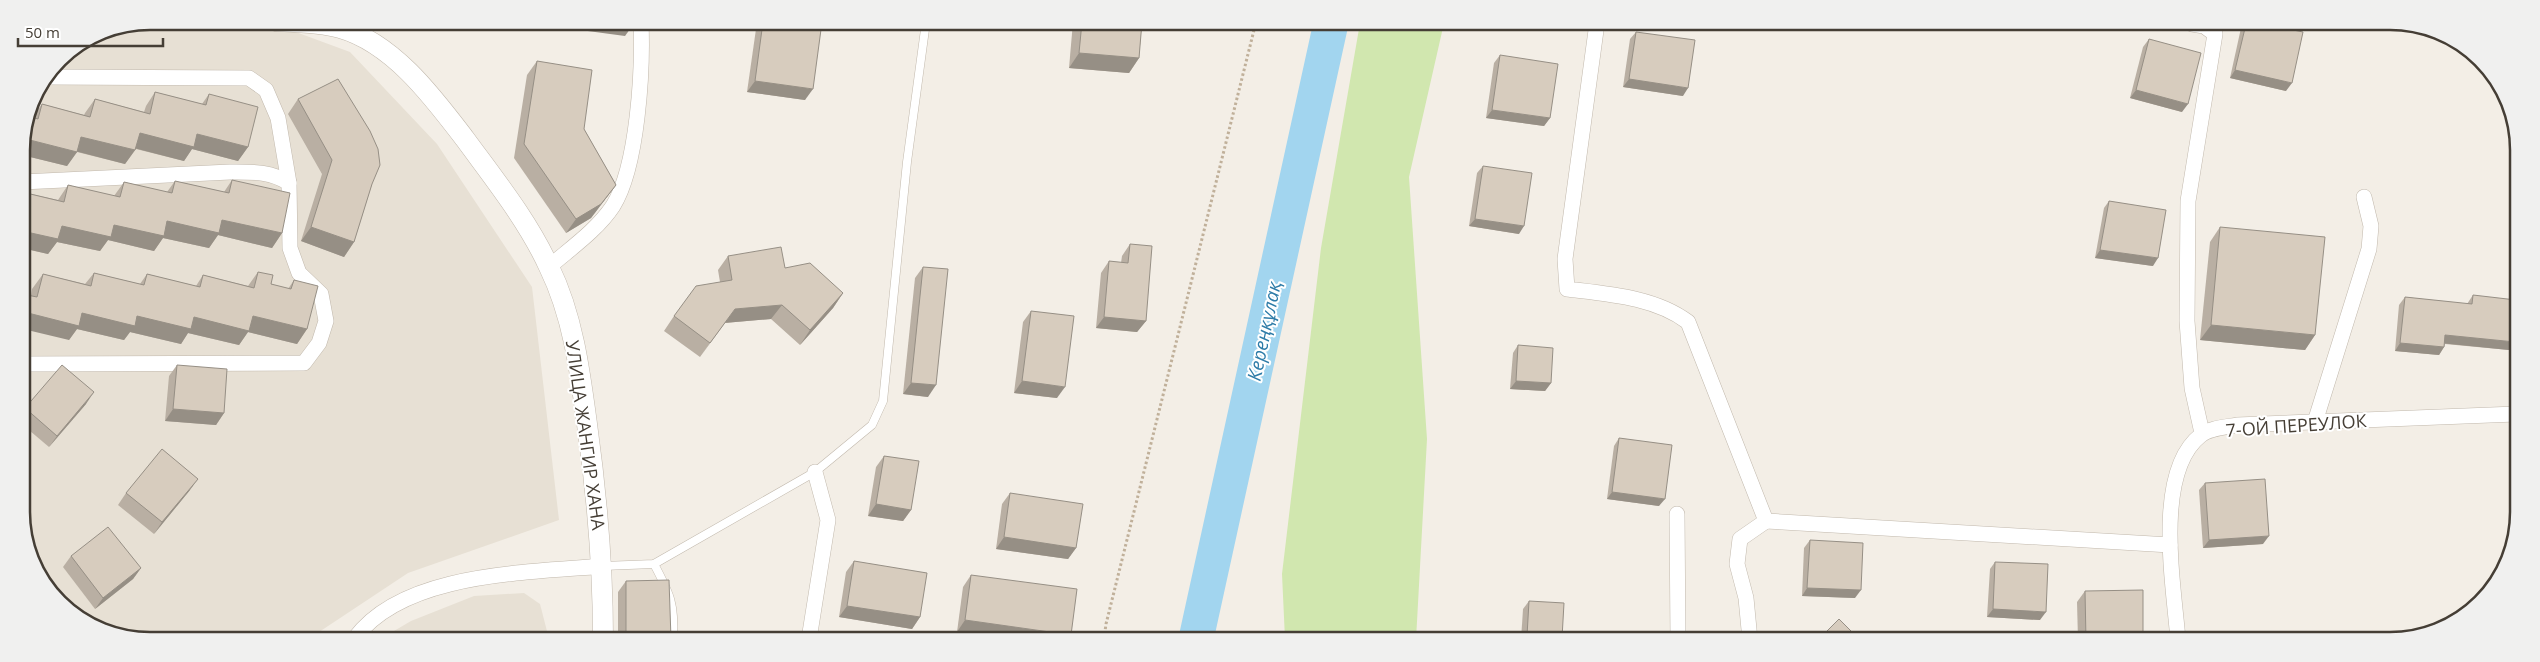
<svg xmlns="http://www.w3.org/2000/svg" width="2540" height="662" viewBox="0 0 2540 662" font-family="'Open Sans',sans-serif">
	<rect width="100%" height="100%" fill="#f3eee6"/>
	<!-- residential -->
	<g fill="#e7e0d4">
		<polygon points="266,21 350,52 437,144 532,287 559,520 408,573 310,638 125,638 59,603 24,537 22,142 31,101 59,59 101,31"/>
		<polygon points="524,593 540,604 549,639 382,638 411,621 474,596"/>
	</g>
	<!-- green -->
	<polygon fill="#d1e7af" points="1360,23 1444,23 1409,177 1427,439 1416,640 1285,639 1282,574 1321,248"/>
	<g fill="none" stroke-linecap="round" stroke-linejoin="round">
		<!-- river -->
		<polyline stroke="#a2d5ef" stroke-width="35" points="1196,639 1331,23"/>
		<!-- service casing -->
		<g stroke="#c1b8ac" stroke-width="9">
			<g id="service">
				<path d="M654 564C670 594 675 604 673 639"/>
				<polyline points="603,566 654,564 815,472 872,425 883,401 907,162 926,22"/>
			</g>
		</g>
		<!-- minor casing -->
		<g stroke="#c1b8ac" stroke-width="16">
			<g id="minor">
				<path d="M1597 23 1565 259 1567 289C1608 294 1655 297 1688 322L1766 521"/>
				<polyline points="2192,24 2204,26 2215,34 2188,201 2187,321 2192,388 2202,433"/>
				<polyline points="47,77 249,78 266,90 278,118 289,183"/>
				<path d="M22 182 230 172C253 172 270 171 289 183L290 248 299 273 321 294 326 321 319 343 304 363 23 364"/>
				<path d="M549 267C571 248 597 230 613 206 638 166 643 69 641 22"/>
				<polyline points="2315,422 2369,249 2371,226 2364,197"/>
				<polyline points="1677,514 1678,640"/>
				<polyline points="1766,521 2170,545"/>
				<path d="M355 638C404 572 527 573 603 566"/>
				<polyline points="809,639 828,520 815,472"/>
				<polyline points="1750,640 1746,598 1737,564 1740,539 1766,521"/>
				<path d="M2178 640C2174 586 2153 472 2201 435 2209 428 2227 427 2237 425L2516 414"/>
			</g>
		</g>
		<!-- tertiary casing -->
		<g stroke="#c1b8ac" stroke-width="21">
			<path id="tertiary" d="M275 21C296 22 320 22 340 28 393 43 433 97 465 139 495 180 528 221 549 267 573 316 580 371 587 424 597 496 603 566 603 639"/>
		</g>
		<!-- path -->
		<polyline stroke="#c0b09a" stroke-width="3" stroke-dasharray="2.5 2.5" stroke-linecap="butt" points="1104,639 1106,624 1256,22"/>
		<!-- service -->
		<use href="#service" stroke="#fff" stroke-width="8"/>
		<!-- minor -->
		<use href="#minor" stroke="#fff" stroke-width="15"/>
		<!-- tertiary -->
		<use href="#tertiary" stroke="#fff" stroke-width="20"/>
	</g>
	<!-- wall -->
	<g fill="#b9afa3">
		<polygon points="757,22 822,22 805,100 747,92"/>
		<polygon points="1073,22 1142,22 1139,58 1129,73 1069,68"/>
		<polygon points="2244,24 2264,24 2286,91 2230,78 2241,28"/>
		<polygon points="1636,32 1683,96 1623,87 1630,39"/>
		<polygon points="2149,39 2182,112 2130,98 2143,47"/>
		<polygon points="1500,55 1550,118 1544,126 1486,118 1494,63"/>
		<polygon points="537,61 584,129 616,185 591,218 566,233 514,158 527,75"/>
		<polygon points="155,92 202,104 209,94 248,147 238,161 192,149 184,161 136,149 125,164 77,152 67,166 22,155 22,142 33,117 42,104 84,115 85,113 95,99 144,112 146,106"/>
		<polygon points="298,99 372,184 354,242 344,257 301,241 322,174 288,114"/>
		<polygon points="1483,166 1519,234 1469,226 1477,173"/>
		<polygon points="232,180 282,233 272,248 218,235 209,248 163,238 154,251 108,240 100,251 57,242 48,254 22,248 22,192 58,200 68,185 114,196 124,182 167,192 175,181 224,192"/>
		<polygon points="2109,201 2153,266 2095,258 2104,208"/>
		<polygon points="2220,227 2315,335 2305,350 2200,340 2210,242"/>
		<polygon points="1130,244 1146,321 1137,332 1096,328 1101,273 1109,261 1121,263 1122,256"/>
		<polygon points="728,256 785,268 843,293 833,308 800,345 771,319 724,323 700,357 664,331 674,316 720,282 718,270"/>
		<polygon points="923,267 928,397 903,394 915,278"/>
		<polygon points="258,272 271,284 288,289 294,280 307,329 297,344 248,332 239,345 188,333 181,344 130,332 124,340 77,329 69,340 31,296 32,289 43,274 85,284 94,273 140,284 147,274 196,286 203,275 248,286"/>
		<polygon points="2473,295 2509,350 2445,344 2444,347 2439,355 2395,351 2399,305 2405,297 2467,304"/>
		<polygon points="1031,311 1057,398 1014,393 1023,322"/>
		<polygon points="1518,345 1551,383 1545,391 1510,389 1513,353"/>
		<polygon points="177,365 224,413 216,425 165,421 169,376"/>
		<polygon points="86,404 49,447 23,425 23,411 25,408"/>
		<polygon points="1619,438 1659,506 1607,499 1614,446"/>
		<polygon points="884,456 911,510 903,521 868,516 876,467"/>
		<polygon points="2205,483 2263,544 2203,548 2199,490"/>
		<polygon points="190,490 154,534 118,505 126,493"/>
		<polygon points="1010,493 1076,548 1068,559 996,549 1002,504"/>
		<polygon points="1810,540 1855,598 1802,596 1804,548"/>
		<polygon points="71,556 141,568 133,579 95,609 63,567"/>
		<polygon points="854,561 920,617 912,629 839,617 846,572"/>
		<polygon points="1995,562 2040,620 1987,617 1990,569"/>
		<polygon points="971,575 1068,639 1011,639 957,632 963,587"/>
		<polygon points="626,581 671,639 618,639 618,592"/>
		<polygon points="2085,591 2143,640 2078,640 2077,602"/>
		<polygon points="1529,601 1562,638 1561,640 1521,640 1523,609"/>
	</g>
	<!-- shaded-wall -->
	<g fill="#968f85">
		<polygon points="545,22 611,22 633,25 625,36 543,25"/>
		<polygon points="1531,23 1566,23 1563,27"/>
		<polygon points="1079,53 1139,58 1129,73 1069,68"/>
		<polygon points="2235,70 2292,83 2286,91 2230,78"/>
		<polygon points="1629,79 1688,88 1683,96 1623,87"/>
		<polygon points="755,81 813,89 805,100 747,92"/>
		<polygon points="2136,90 2188,104 2182,112 2130,98"/>
		<polygon points="1492,110 1550,118 1544,126 1486,118"/>
		<polygon points="140,133 197,134 248,147 238,161 192,149 184,161 130,147"/>
		<polygon points="81,137 135,150 125,164 71,150"/>
		<polygon points="22,138 77,152 67,166 22,155"/>
		<polygon points="616,185 591,218 566,233 576,219"/>
		<polygon points="1475,219 1524,226 1519,234 1469,226"/>
		<polygon points="222,220 282,233 272,248 218,235 209,248 163,238 154,251 108,240 100,251 57,242 48,254 22,248 22,231 62,226 114,225 167,221"/>
		<polygon points="311,227 354,242 344,257 301,241"/>
		<polygon points="2100,250 2158,258 2153,266 2095,258"/>
		<polygon points="843,293 833,308 800,345 810,330"/>
		<polygon points="782,305 771,319 724,323 700,357 735,309"/>
		<polygon points="28,313 82,313 137,316 194,317 253,316 307,329 297,344 248,332 239,345 188,333 181,344 130,332 124,340 77,329 69,340 23,329"/>
		<polygon points="1104,317 1146,321 1137,332 1096,328"/>
		<polygon points="2211,325 2315,335 2305,350 2200,340"/>
		<polygon points="2445,335 2515,342 2509,350 2440,343"/>
		<polygon points="2400,343 2444,347 2439,355 2395,351"/>
		<polygon points="1022,381 1065,387 1057,398 1014,393"/>
		<polygon points="1516,381 1551,383 1545,391 1510,389"/>
		<polygon points="911,383 936,385 928,397 903,394"/>
		<polygon points="94,392 86,404 49,447 57,436"/>
		<polygon points="173,409 224,413 216,425 165,421"/>
		<polygon points="198,479 190,490 154,534 162,522"/>
		<polygon points="1612,492 1665,499 1659,506 1607,499"/>
		<polygon points="876,504 911,510 903,521 868,516"/>
		<polygon points="2269,536 2263,544 2203,548 2209,540"/>
		<polygon points="1004,537 1076,548 1068,559 996,549"/>
		<polygon points="141,568 133,579 95,609 103,598"/>
		<polygon points="1807,588 1861,590 1855,598 1802,596"/>
		<polygon points="847,606 920,617 912,629 839,617"/>
		<polygon points="1993,609 2046,612 2040,620 1987,617"/>
		<polygon points="965,620 1071,635 1068,639 1011,639 957,632"/>
		<polygon points="1527,636 1562,638 1561,640 1524,640"/>
	</g>
	<!-- building -->
	<g fill="#d7ccbe" stroke="#968f85">
		<polygon points="611,22 634,22 633,25"/>
		<polygon points="763,22 822,22 813,89 755,81"/>
		<polygon points="1082,22 1142,22 1139,58 1079,53"/>
		<polygon points="2246,24 2264,24 2303,32 2292,83 2235,70"/>
		<polygon points="1636,32 1695,40 1688,88 1629,79"/>
		<polygon points="2149,39 2201,53 2188,104 2136,90"/>
		<polygon points="1500,55 1558,64 1550,118 1492,110"/>
		<polygon points="537,61 592,70 584,129 616,185 601,204 576,219 524,144"/>
		<polygon points="338,79 370,131 378,149 380,165 372,184 354,242 311,227 332,160 298,99"/>
		<polygon points="155,92 206,105 209,94 258,107 248,147 197,134 194,147 140,133 135,150 81,137 77,152 22,138 28,116 38,119 42,104 90,117 95,99 150,114"/>
		<polygon points="1483,166 1532,173 1524,226 1475,219"/>
		<polygon points="232,180 290,193 282,233 222,220 219,233 167,221 164,236 114,225 111,237 62,226 58,239 22,231 22,192 64,202 68,185 120,197 124,182 172,193 175,181 229,193"/>
		<polygon points="2109,201 2166,210 2158,258 2100,250"/>
		<polygon points="2220,227 2325,237 2315,335 2211,325"/>
		<polygon points="1130,244 1152,246 1146,321 1104,317 1109,261 1128,263"/>
		<polygon points="781,247 785,268 810,263 843,293 810,330 782,305 735,309 710,343 674,316 696,286 732,280 728,256"/>
		<polygon points="923,267 948,269 936,385 911,383"/>
		<polygon points="258,272 273,275 271,284 291,289 294,280 318,286 307,329 253,316 249,331 194,317 191,329 137,316 135,326 82,313 79,326 28,313 23,331 23,330 22,294 37,297 43,274 91,286 94,273 144,285 147,274 200,287 203,275 254,288"/>
		<polygon points="2473,295 2516,300 2516,330 2515,342 2445,335 2444,347 2400,343 2405,297 2472,304"/>
		<polygon points="1031,311 1074,316 1065,387 1022,381"/>
		<polygon points="1518,345 1553,348 1551,383 1516,381"/>
		<polygon points="62,365 94,392 57,436 25,408"/>
		<polygon points="177,365 227,369 224,413 173,409"/>
		<polygon points="1619,438 1672,445 1665,499 1612,492"/>
		<polygon points="162,449 198,479 162,522 126,493"/>
		<polygon points="884,456 919,461 911,510 876,504"/>
		<polygon points="2265,479 2269,536 2209,540 2205,483"/>
		<polygon points="1010,493 1083,504 1076,548 1004,537"/>
		<polygon points="108,527 141,568 103,598 71,556"/>
		<polygon points="1810,540 1863,543 1861,590 1807,588"/>
		<polygon points="854,561 927,573 920,617 847,606"/>
		<polygon points="1995,562 2048,564 2046,612 1993,609"/>
		<polygon points="971,575 1077,589 1071,635 965,620"/>
		<polygon points="669,580 671,639 626,639 626,581"/>
		<polygon points="2143,590 2143,640 2086,640 2085,591"/>
		<polygon points="1529,601 1564,603 1562,638 1527,636"/>
		<polygon points="1839,619 1860,640 1818,640"/>
	</g>
	<g text-anchor="middle" dominant-baseline="central" stroke-width="4" stroke-linejoin="round" paint-order="stroke">
		<!-- street labels -->
		<g font-size="18" fill="#453e35" stroke="#fff">
			<text transform="translate(2296 425) rotate(-4)">7-ОЙ ПЕРЕУЛОК</text>
			<text transform="translate(586 435) rotate(82)">УЛИЦА ЖАНГИР ХАНА</text>
		</g>
		<!-- water labels -->
		<g font-size="19" font-style="italic" fill="#2e7ca8" stroke="#fff">
			<text transform="translate(1264 331) rotate(-78)">Кереңқұлақ</text>
		</g>
	</g>
	<!-- crop -->
	<path d="M0 0H2540V662H0ZM150 30H2390A120 120 0 0 1 2510 150V512A120 120 0 0 1 2390 632H150A120 120 0 0 1 30 512V150A120 120 0 0 1 150 30Z" fill="#f0f0ef" fill-rule="evenodd"/>
	<path fill="none" stroke="#453e35" stroke-width="2.5" d="M150 30H2390A120 120 0 0 1 2510 150V512A120 120 0 0 1 2390 632H150A120 120 0 0 1 30 512V150A120 120 0 0 1 150 30Z"/>
	<!-- scale -->
	<path d="M18 38v8h145v-8" fill="none" stroke="#453e35" stroke-width="2.5"/>
	<text x="25" y="38" font-size="15" fill="#453e35" stroke="#ffffff" stroke-width="4" paint-order="stroke">50 m</text>
</svg>
